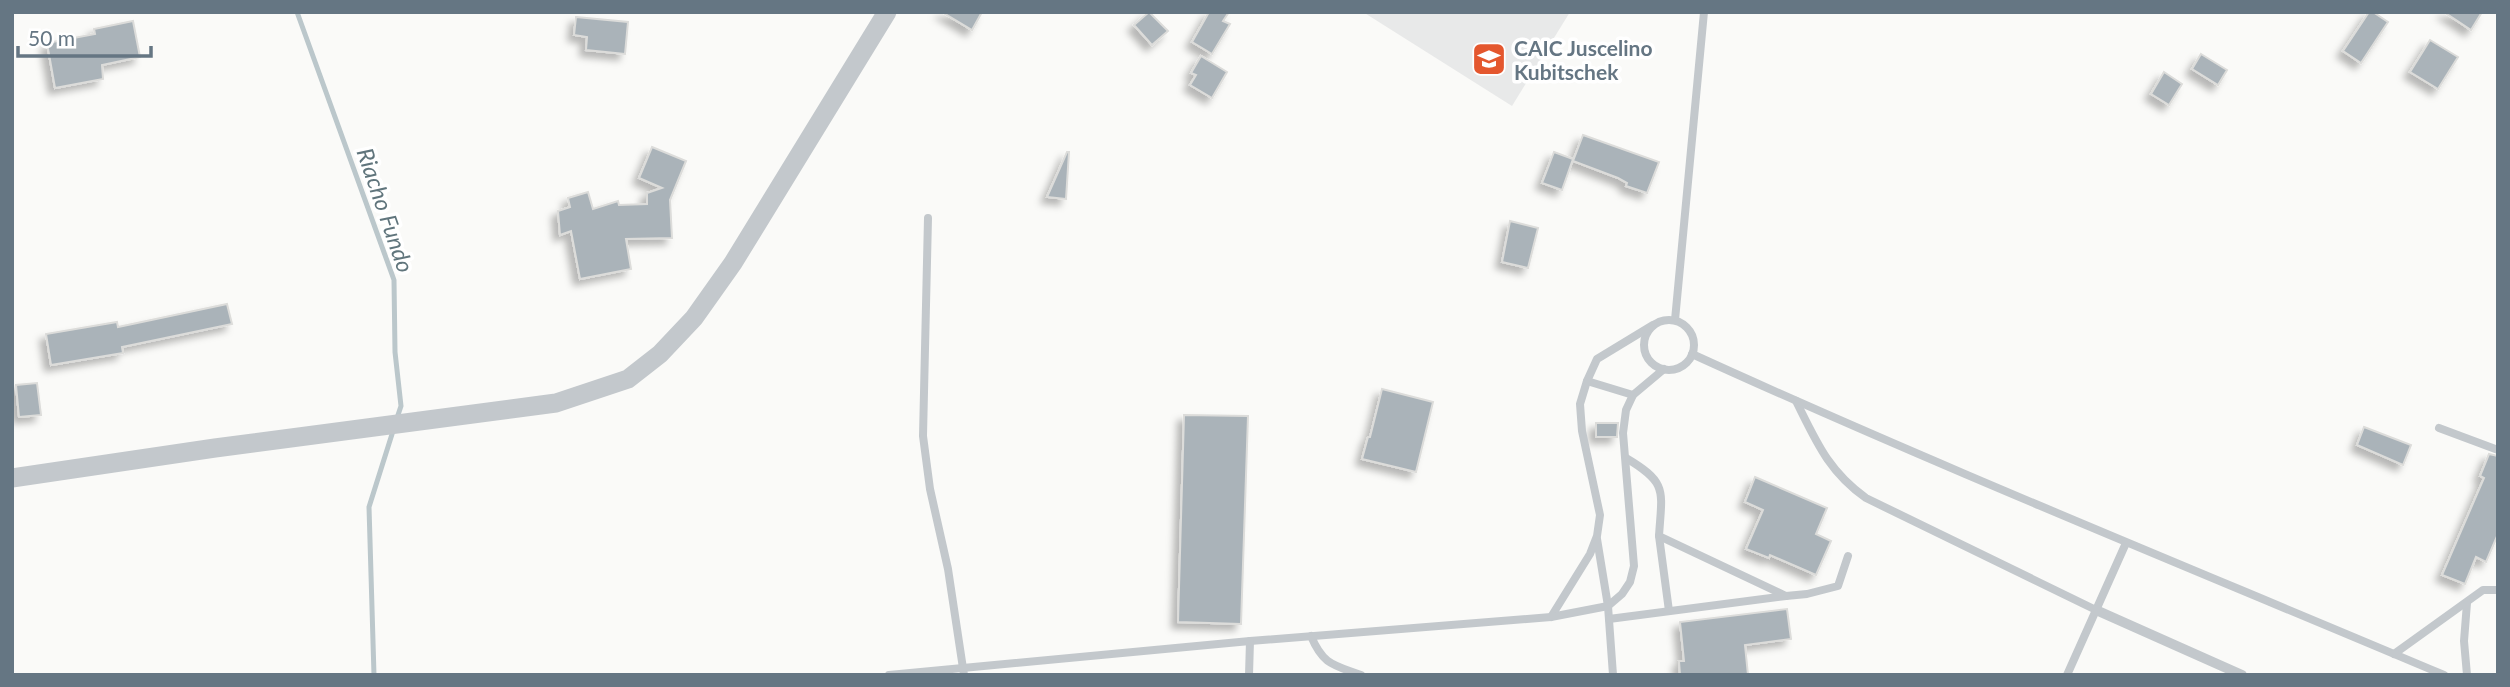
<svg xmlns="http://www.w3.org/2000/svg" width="2510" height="687" viewBox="0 0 2510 687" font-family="Lato,sans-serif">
	<defs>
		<filter id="shadow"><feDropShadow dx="-6" dy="6" stdDeviation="3.5" flood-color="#0004"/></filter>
	</defs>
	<rect width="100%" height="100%" fill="#fafaf8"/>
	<!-- built -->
	<polygon fill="#e8e9e9" points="1363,12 1570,12 1512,106"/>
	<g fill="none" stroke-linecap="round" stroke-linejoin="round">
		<!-- stream -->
		<g stroke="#bbc7cb" stroke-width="5">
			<polyline points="297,12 394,280 395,352 401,406 397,418"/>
			<polyline points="374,675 369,507 393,431"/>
		</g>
	</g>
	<!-- building -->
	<g fill="#aab3b9" stroke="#dcdcda" stroke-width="2" filter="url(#shadow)">
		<polygon points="942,12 982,12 972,30"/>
		<polygon points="1149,12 1168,31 1152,45 1134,25"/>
		<polygon points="1209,12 1229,12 1223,21 1230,24 1212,54 1192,42"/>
		<polygon points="2369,12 2373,12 2388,22 2361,63 2343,51"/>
		<polygon points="2444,12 2482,12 2471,30"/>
		<polygon points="576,17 628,22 625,54 586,50 587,37 574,35"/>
		<polygon points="133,21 140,57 102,65 103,79 55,88 47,43 95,34 94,29"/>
		<polygon points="2430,40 2458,57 2438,89 2410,72"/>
		<polygon points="2201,54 2227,70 2218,85 2192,69"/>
		<polygon points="1201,56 1227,72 1212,98 1190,85 1196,75 1191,73"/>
		<polygon points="2164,72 2182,84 2169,105 2151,94"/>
		<polygon points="1583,135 1659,162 1647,193 1626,186 1627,183 1618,178 1573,161"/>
		<polygon points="652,147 686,161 670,200 672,238 626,239 631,269 580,279 571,231 560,235 558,211 570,207 568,198 588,192 593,209 618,201 619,205 647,204 647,193 662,188 639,178"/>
		<polygon points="1067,152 1069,152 1066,199 1047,197"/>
		<polygon points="1554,152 1573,159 1562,190 1542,183"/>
		<polygon points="1510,221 1538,228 1528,268 1502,262"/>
		<polygon points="227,304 232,324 122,347 123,353 51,365 46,334 117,322 118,327"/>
		<polygon points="37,383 41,415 19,417 16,385"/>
		<polygon points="1382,389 1433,402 1416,472 1362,459 1368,437 1370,437"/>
		<polygon points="1184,415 1248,416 1241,624 1178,622"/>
		<polygon points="1596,423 1618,423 1617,437 1596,437"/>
		<polygon points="2364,427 2411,445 2403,465 2357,445"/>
		<polygon points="2489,454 2498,456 2498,534 2486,562 2476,557 2465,584 2442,575 2484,478 2480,476"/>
		<polygon points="1755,477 1827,508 1816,534 1831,541 1816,575 1770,555 1769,558 1746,549 1763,510 1745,502"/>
		<polygon points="1787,609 1791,639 1745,645 1748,675 1680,675 1679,661 1684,661 1680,622"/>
	</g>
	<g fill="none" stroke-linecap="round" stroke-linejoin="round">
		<!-- service -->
		<g stroke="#c3c8cc" stroke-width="8">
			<polyline points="928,218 923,436 930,489 948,569 964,675"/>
			<polyline points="1675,320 1704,12"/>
			<circle cx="1669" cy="345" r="25"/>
			<path d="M1692 354C1940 467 2193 569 2444 675"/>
			<polyline points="1587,381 1633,395"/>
			<path d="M1796 401C1816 441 1828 471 1866 498L2096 610"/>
			<polyline points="2439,428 2498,450"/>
			<path d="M1626 458C1668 483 1662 490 1659 536L1786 596 1807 594 1838 586 1848 556"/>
			<polyline points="1659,536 1669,611"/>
			<polyline points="1597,539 1608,606 1613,675"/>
			<polyline points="1551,617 1590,554 1597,536 1600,515 1582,431 1580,404 1587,381 1597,359 1653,325"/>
			<polyline points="1609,619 1786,596"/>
			<path d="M1311 636C1323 665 1334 665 1361 675"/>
			<polyline points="2394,654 2483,590 2498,590"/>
			<polyline points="889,675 1250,641 1551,617 1608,606 1622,594 1630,582 1634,566 1623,433 1626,410 1633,395 1664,369"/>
			<polyline points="1249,675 1250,641"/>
			<polyline points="2067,675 2126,543"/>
			<polyline points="2467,675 2464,641 2467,603"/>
		</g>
		<!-- pedestrian -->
		<polyline stroke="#c3c8cc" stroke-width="10" points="2096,610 2242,675"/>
		<!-- tertiary -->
		<polyline stroke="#c3c8cc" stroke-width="19" points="12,478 215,448 556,403 628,379 660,354 694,318 733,263 887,12"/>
	</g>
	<!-- icons -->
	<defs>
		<g id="school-square" transform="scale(1.75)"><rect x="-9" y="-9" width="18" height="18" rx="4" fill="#e4572e" stroke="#fff"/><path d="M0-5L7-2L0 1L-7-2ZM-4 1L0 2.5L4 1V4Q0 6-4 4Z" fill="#fff"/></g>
	</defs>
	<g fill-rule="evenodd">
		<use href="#school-square" x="1489" y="59"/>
	</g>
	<g text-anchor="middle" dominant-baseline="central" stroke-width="7" stroke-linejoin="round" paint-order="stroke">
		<!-- poi labels -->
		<g font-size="21" font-weight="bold" fill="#657683" stroke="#fff" text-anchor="start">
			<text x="1514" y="47">CAIC Juscelino<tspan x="1514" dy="24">Kubitschek</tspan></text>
		</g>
		<!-- water labels -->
		<g font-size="23" font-style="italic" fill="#60757c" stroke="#fff">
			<text transform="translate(386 210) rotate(71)">Riacho Fundo</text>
		</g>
	</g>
	<!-- border -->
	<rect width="2510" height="687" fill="none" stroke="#657683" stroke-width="28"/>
	<!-- scale -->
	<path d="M18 46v10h133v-10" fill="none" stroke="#657683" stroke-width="3.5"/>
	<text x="28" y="46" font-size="21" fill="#657683" stroke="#ffffff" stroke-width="5" paint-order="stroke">50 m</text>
</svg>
